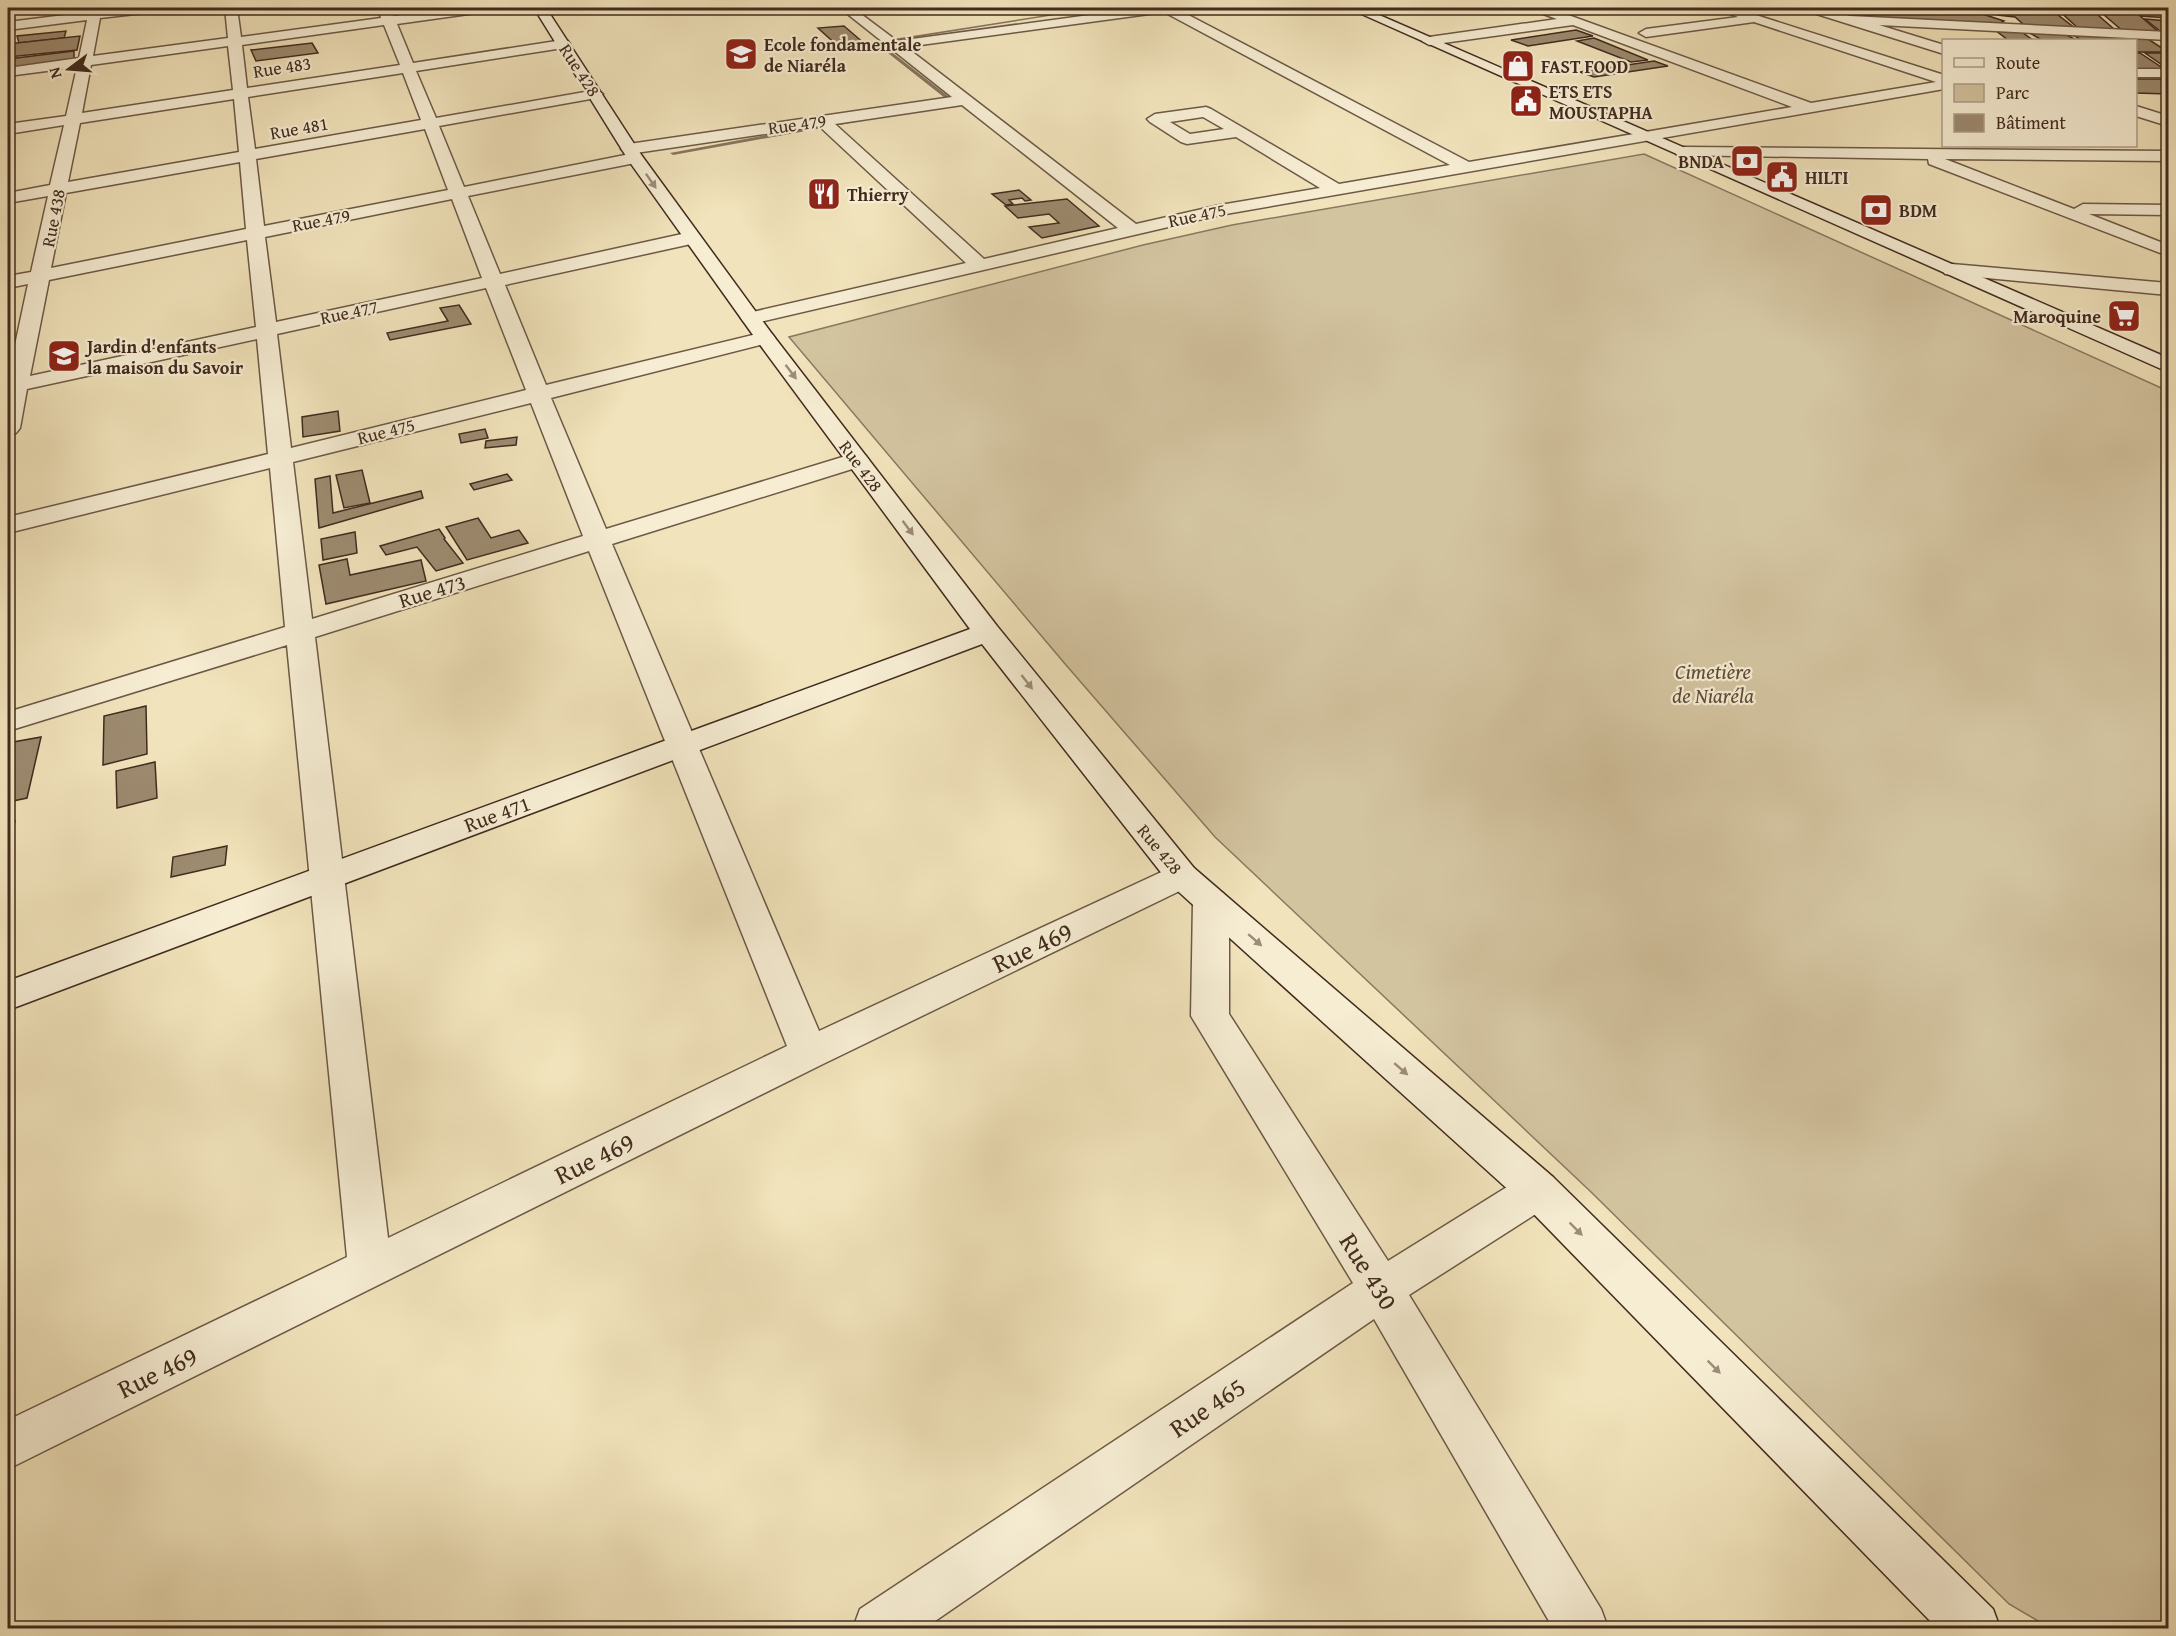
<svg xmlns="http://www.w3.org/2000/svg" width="2176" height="1636" viewBox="0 0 2176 1636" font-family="'Gentium Book Plus',serif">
	<rect width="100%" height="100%" fill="#f1e3bb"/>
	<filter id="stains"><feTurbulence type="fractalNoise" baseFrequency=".00333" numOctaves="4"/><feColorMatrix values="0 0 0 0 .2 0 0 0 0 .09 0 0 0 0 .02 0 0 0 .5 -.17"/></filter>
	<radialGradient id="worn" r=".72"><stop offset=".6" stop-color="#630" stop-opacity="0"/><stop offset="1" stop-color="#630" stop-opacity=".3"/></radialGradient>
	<!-- green -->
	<polygon fill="#d3c4a0" stroke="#8a7860" stroke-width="1.5" points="1644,154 2168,391 2168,1628 2050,1628 2009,1604 1590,1191 1215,837 1066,665 789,337 1143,245 1232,225"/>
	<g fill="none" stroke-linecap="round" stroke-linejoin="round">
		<!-- stream -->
		<g fill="#87745d" fill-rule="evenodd">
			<polygon points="1091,8 1099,8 880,43 957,103 949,106 946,104 950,102 874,42"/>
			<polygon points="870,116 872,119 673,155 670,153"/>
		</g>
	</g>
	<!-- building -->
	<g fill="#9d8b70" stroke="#412b1f" stroke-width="1.5">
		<polygon points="1911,8 1962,8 1965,9 1921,11"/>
		<polygon points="1983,8 2049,8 2076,29 2033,27 2023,24 2015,17 1997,15 1990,9"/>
		<polygon points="2056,8 2091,9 2115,30 2079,29"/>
		<polygon points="2096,8 2168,9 2168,18 2140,16 2161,34 2124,32"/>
		<polygon points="1970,10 2004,21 1999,24 1891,19 1865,15 1865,13"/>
		<polygon points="2145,19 2168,21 2168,35 2165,35"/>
		<polygon points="844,26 866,45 840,48 818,28"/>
		<polygon points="1576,30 1593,36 1528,46 1511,40"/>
		<polygon points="1995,30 2020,31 2033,40 2008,40"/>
		<polygon points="66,31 64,38 19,43 17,36"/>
		<polygon points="2028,32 2063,33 2076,40 2042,40"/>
		<polygon points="2070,33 2145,37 2168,52 2136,52 2136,40 2081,40"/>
		<polygon points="80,36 77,50 8,57 8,44"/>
		<polygon points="1594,38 1648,60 1631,62 1577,41"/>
		<polygon points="312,43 318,53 256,61 251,50"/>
		<polygon points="74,51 74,59 8,69 8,59"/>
		<polygon points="2136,53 2140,53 2167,71 2136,70"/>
		<polygon points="2145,53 2168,53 2168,69"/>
		<polygon points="1654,61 1668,66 1594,77 1580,72"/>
		<polygon points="2136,79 2168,79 2168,94 2136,93"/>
		<polygon points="1019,190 1031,200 1025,201 1022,198 1009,200 1013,204 1006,205 992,194"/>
		<polygon points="1067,199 1099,226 1042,238 1029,227 1059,223 1049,214 1018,218 1005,206"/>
		<polygon points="459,305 471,324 390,340 387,333 448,321 440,308"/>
		<polygon points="338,411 340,431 303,437 302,417"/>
		<polygon points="485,429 488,438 461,443 459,434"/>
		<polygon points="517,437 516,445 485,448 486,441"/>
		<polygon points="362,470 370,503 344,508 336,475"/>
		<polygon points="507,474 512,480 474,490 470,484"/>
		<polygon points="330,476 333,513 421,491 423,498 319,528 315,479"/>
		<polygon points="478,518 491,538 519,530 528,543 467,560 446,527"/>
		<polygon points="439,529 445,538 444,539 463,563 436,571 417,547 386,555 380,546"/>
		<polygon points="355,532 357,553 323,560 321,539"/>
		<polygon points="347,559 350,575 421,560 426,581 326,604 319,565"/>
		<polygon points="146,706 147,754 103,765 104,716"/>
		<polygon points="41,737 27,798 8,802 8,743"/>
		<polygon points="155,762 157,798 117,808 116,771"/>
		<polygon points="15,821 8,851 8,823"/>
		<polygon points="227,846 225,865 171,877 173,857"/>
	</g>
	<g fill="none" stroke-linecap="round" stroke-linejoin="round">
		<!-- street casing -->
		<g stroke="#6d5946" stroke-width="3">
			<g id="street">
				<path d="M90 8H102V11L126 8H159L153 12 100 18 93 56 228 38 225 8H237L241 37 381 18 378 8H390L394 16 458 8H489L483 12 397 24 413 63 563 40 568 41 570 44 568 47 563 48 416 71 436 118 596 90 603 94 596 98 439 126 464 187 635 153 643 158 635 163 468 196 500 274 691 232 698 234 700 238 698 242 691 244 505 285 546 385 765 332 772 334 775 338 772 342 551 398 606 529 849 455 857 453 865 455 869 460 865 465 612 544 819 1031 1170 868 1182 864 1194 868 1199 876 1194 884 823 1064 8 1469V1420L347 1257 287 645 8 731V712L285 627 270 468 8 533V517L268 454 257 339 27 389 20 428 16 433 8 435V378L28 284 8 288V276L31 272 48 196 8 203V193L50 185 64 125 8 134V124L66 116 77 67 8 76V68L79 58 87 20 8 30V22L89 12ZM384 25 400 65 247 88 242 45ZM228 46 233 90 82 113 91 65ZM403 73 421 120 255 149 248 97ZM234 99 239 152 68 182 80 123ZM425 129 448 190 264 226 256 159ZM240 162 246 229 51 268 66 193ZM452 199 482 278 276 322 265 237ZM247 240 256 327 30 376 49 280ZM486 288 526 390 291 448 277 334ZM531 403 583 536 312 619 293 462ZM589 551 787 1046 388 1238 315 637Z"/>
				<path d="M840 8H853L897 41 1141 8H1175L1469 162 1792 107 1573 25 1429 45 1422 41 1429 37 1557 19 1535 11 1533 8H1549L1811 103 1936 82 1754 22 1646 37 1639 33 1646 29 1738 17 1717 8H1734L1944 75V89L1220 215 751 324 744 322 741 318 744 314 966 263 819 126 629 154 621 149 629 144 952 97ZM1164 12 1450 165 1339 184 1211 109 1206 107 1155 114 1147 119 1150 122 1181 142 1187 144 1236 137 1320 188 1220 205 1136 224 906 47ZM962 105 1118 228 984 259 835 124ZM1203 117 1224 129 1190 134 1170 122Z"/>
				<polygon points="1805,8 1822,8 1850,16 2168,32 2168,40 1879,25 1944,45 1944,54 1807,11"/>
				<rect x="2136" y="69" width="32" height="8"/>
				<polygon points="2136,106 2168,116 2168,126 2136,116"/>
				<polygon points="1683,147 2168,151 2168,161 1945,159 2074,209 2083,204 2168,205 2168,215 2089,214 2168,245 2168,256 1929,164 1928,159 1677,155 1675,152 1677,149"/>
				<polygon points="1952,264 2168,283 2168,295 1945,274 1942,270 1945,266"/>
				<polygon points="1211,890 1223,893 1229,902 1229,1014 1388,1261 1523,1177 1538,1172 1553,1177 1559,1190 1553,1203 1409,1295 1601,1609 1608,1628 1553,1628 1374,1319 925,1628 853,1628 860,1609 1353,1283 1191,1016 1193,902 1199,893"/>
			</g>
		</g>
		<!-- secondary casing -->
		<g stroke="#412b1f" stroke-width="3">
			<g id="secondary">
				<polygon points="534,8 546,8 642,156 772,334 997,626 1194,868 1553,1177 1993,1609 2000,1628 1937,1628 1523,1203 1170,884 982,644 8,1010 8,981 970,629 758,342 629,161"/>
				<polygon points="1348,8 1363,8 2168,358 2168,372"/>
			</g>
		</g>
		<!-- street -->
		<use href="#street" fill="#f6edd3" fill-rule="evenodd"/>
		<!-- secondary -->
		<use href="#secondary" fill="#f6edd3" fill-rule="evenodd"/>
	</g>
	<!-- one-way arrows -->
	<defs><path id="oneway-solid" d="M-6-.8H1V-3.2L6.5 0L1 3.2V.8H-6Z" transform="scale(1.5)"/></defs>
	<g fill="#9c8c79">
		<use href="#oneway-solid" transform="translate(651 181) rotate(55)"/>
		<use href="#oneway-solid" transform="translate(791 372) rotate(53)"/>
		<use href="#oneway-solid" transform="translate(908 528) rotate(53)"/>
		<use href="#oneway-solid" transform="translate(1027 682) rotate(52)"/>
		<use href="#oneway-solid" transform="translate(1255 940) rotate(41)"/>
		<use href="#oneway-solid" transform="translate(1401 1069) rotate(41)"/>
		<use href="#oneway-solid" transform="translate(1576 1229) rotate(45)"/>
		<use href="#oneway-solid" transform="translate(1714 1367) rotate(45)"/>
	</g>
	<!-- icons -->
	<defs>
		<g id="school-square" transform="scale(1.725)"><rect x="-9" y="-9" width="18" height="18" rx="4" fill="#8f2418" stroke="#f6edd3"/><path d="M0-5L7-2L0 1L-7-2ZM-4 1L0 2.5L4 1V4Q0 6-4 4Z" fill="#fff"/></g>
		<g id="shop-square" transform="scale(1.725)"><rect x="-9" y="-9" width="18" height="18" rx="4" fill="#8f2418" stroke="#f6edd3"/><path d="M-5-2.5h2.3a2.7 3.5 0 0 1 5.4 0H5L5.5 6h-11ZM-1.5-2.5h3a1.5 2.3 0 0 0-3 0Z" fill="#fff"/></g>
		<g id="civic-square" transform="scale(1.725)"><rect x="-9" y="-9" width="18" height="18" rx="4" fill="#8f2418" stroke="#f6edd3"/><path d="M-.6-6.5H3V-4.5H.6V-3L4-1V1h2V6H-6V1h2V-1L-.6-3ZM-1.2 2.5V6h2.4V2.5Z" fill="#fff"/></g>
		<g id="bank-square" transform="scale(1.725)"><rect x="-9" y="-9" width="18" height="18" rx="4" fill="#8f2418" stroke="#f6edd3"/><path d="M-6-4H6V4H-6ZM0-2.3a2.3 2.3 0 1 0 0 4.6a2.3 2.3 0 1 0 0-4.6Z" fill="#fff"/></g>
		<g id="restaurant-square" transform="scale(1.725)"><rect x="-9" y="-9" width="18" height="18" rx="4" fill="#8f2418" stroke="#f6edd3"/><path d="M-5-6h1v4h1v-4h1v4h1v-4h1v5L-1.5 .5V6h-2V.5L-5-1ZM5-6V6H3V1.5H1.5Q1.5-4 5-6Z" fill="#fff"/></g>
		<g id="supermarket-square" transform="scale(1.725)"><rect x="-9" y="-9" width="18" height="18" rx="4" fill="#8f2418" stroke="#f6edd3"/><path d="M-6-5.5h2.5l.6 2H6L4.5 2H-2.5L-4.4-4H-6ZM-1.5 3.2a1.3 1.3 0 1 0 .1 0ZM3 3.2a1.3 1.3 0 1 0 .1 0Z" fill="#fff"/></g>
	</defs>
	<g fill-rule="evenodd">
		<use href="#school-square" x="741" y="54"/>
		<use href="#shop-square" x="1518" y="66"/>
		<use href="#civic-square" x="1526" y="101"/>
		<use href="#bank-square" x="1747" y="161"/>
		<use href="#civic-square" x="1782" y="177"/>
		<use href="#restaurant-square" x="824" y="194"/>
		<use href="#bank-square" x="1876" y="210"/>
		<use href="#supermarket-square" x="2124" y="316"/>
		<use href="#school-square" x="64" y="356"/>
	</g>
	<g text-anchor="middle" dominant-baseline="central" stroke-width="4.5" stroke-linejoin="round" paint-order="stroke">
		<!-- far-poi labels -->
		<g font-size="18" font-weight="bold" fill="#412b1f" stroke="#f6edd3" text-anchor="start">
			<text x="764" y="44">Ecole fondamentale<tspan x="764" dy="21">de Niaréla</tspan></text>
			<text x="1541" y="66">FAST FOOD</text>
			<text x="1549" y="91">ETS ETS<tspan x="1549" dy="21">MOUSTAPHA</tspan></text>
			<text x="1724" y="161" text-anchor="end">BNDA</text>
			<text x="1805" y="177">HILTI</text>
			<text x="847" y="194">Thierry</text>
			<text x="1899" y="210">BDM</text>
			<text x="2101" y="316" text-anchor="end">Maroquine</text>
			<text x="87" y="346">Jardin d'enfants<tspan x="87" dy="21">la maison du Savoir</tspan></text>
		</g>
		<!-- far-street labels -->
		<g font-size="18" fill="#412b1f" stroke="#f6edd3">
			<text transform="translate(282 67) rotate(-9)">Rue 483</text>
			<text transform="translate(580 70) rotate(57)">Rue 428</text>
			<text transform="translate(797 124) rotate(-8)">Rue 479</text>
			<text transform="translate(299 128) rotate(-10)">Rue 481</text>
			<text transform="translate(1197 215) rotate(-12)">Rue 475</text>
			<text transform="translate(53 218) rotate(-79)">Rue 438</text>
			<text transform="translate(321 220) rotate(-11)">Rue 479</text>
			<text transform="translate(349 312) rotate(-12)">Rue 477</text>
			<text transform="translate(386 431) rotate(-14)">Rue 475</text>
			<text transform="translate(861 466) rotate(53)">Rue 428</text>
			<text transform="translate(1160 849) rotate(50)">Rue 428</text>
		</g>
		<!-- street labels -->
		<g font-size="21" fill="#412b1f" stroke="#f6edd3">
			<text transform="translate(432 591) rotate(-17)">Rue 473</text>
			<text transform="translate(497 814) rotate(-20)">Rue 471</text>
		</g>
		<!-- park labels -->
		<g font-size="21" font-style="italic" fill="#5e4a39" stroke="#f6edd3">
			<text x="1713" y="671">Cimetière<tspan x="1713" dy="24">de Niaréla</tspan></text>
		</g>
		<!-- near-street labels -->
		<g font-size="26" fill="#412b1f" stroke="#f6edd3">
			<text transform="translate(1032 947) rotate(-25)">Rue 469</text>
			<text transform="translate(594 1158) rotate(-26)">Rue 469</text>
			<text transform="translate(1369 1271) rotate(58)">Rue 430</text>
			<text transform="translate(157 1372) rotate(-26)">Rue 469</text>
			<text transform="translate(1207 1407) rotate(-34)">Rue 465</text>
		</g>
	</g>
	<!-- margin -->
	<rect width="2176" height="1636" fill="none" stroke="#f1e3bb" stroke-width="30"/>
	<rect x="9" y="9" width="2158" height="1618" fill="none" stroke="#412b1f" stroke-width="3"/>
	<rect x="15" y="15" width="2146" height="1606" fill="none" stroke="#412b1f" stroke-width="1.5"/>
	<!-- legend -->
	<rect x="1942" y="39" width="195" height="108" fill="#f6edd3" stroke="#ae9f8b" stroke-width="1.5"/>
	<rect x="1954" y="58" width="30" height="9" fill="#f6edd3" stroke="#ae9f8b" stroke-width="1.5"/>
	<text x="1996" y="69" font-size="18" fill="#412b1f">Route</text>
	<rect x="1954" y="84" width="30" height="18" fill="#d3c4a0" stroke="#ae9f8b" stroke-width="1.5"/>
	<text x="1996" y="99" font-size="18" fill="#412b1f">Parc</text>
	<rect x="1954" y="114" width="30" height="18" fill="#9d8b70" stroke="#ae9f8b" stroke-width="1.5"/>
	<text x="1996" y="129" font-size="18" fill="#412b1f">Bâtiment</text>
	<!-- north arrow -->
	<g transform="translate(69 69) rotate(254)" stroke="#f6edd3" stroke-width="4.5" paint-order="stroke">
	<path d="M0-4.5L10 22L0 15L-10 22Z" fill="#412b1f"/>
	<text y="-9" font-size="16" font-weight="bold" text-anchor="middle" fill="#412b1f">N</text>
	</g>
	<rect width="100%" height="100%" filter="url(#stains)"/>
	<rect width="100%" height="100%" fill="url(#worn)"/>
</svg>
